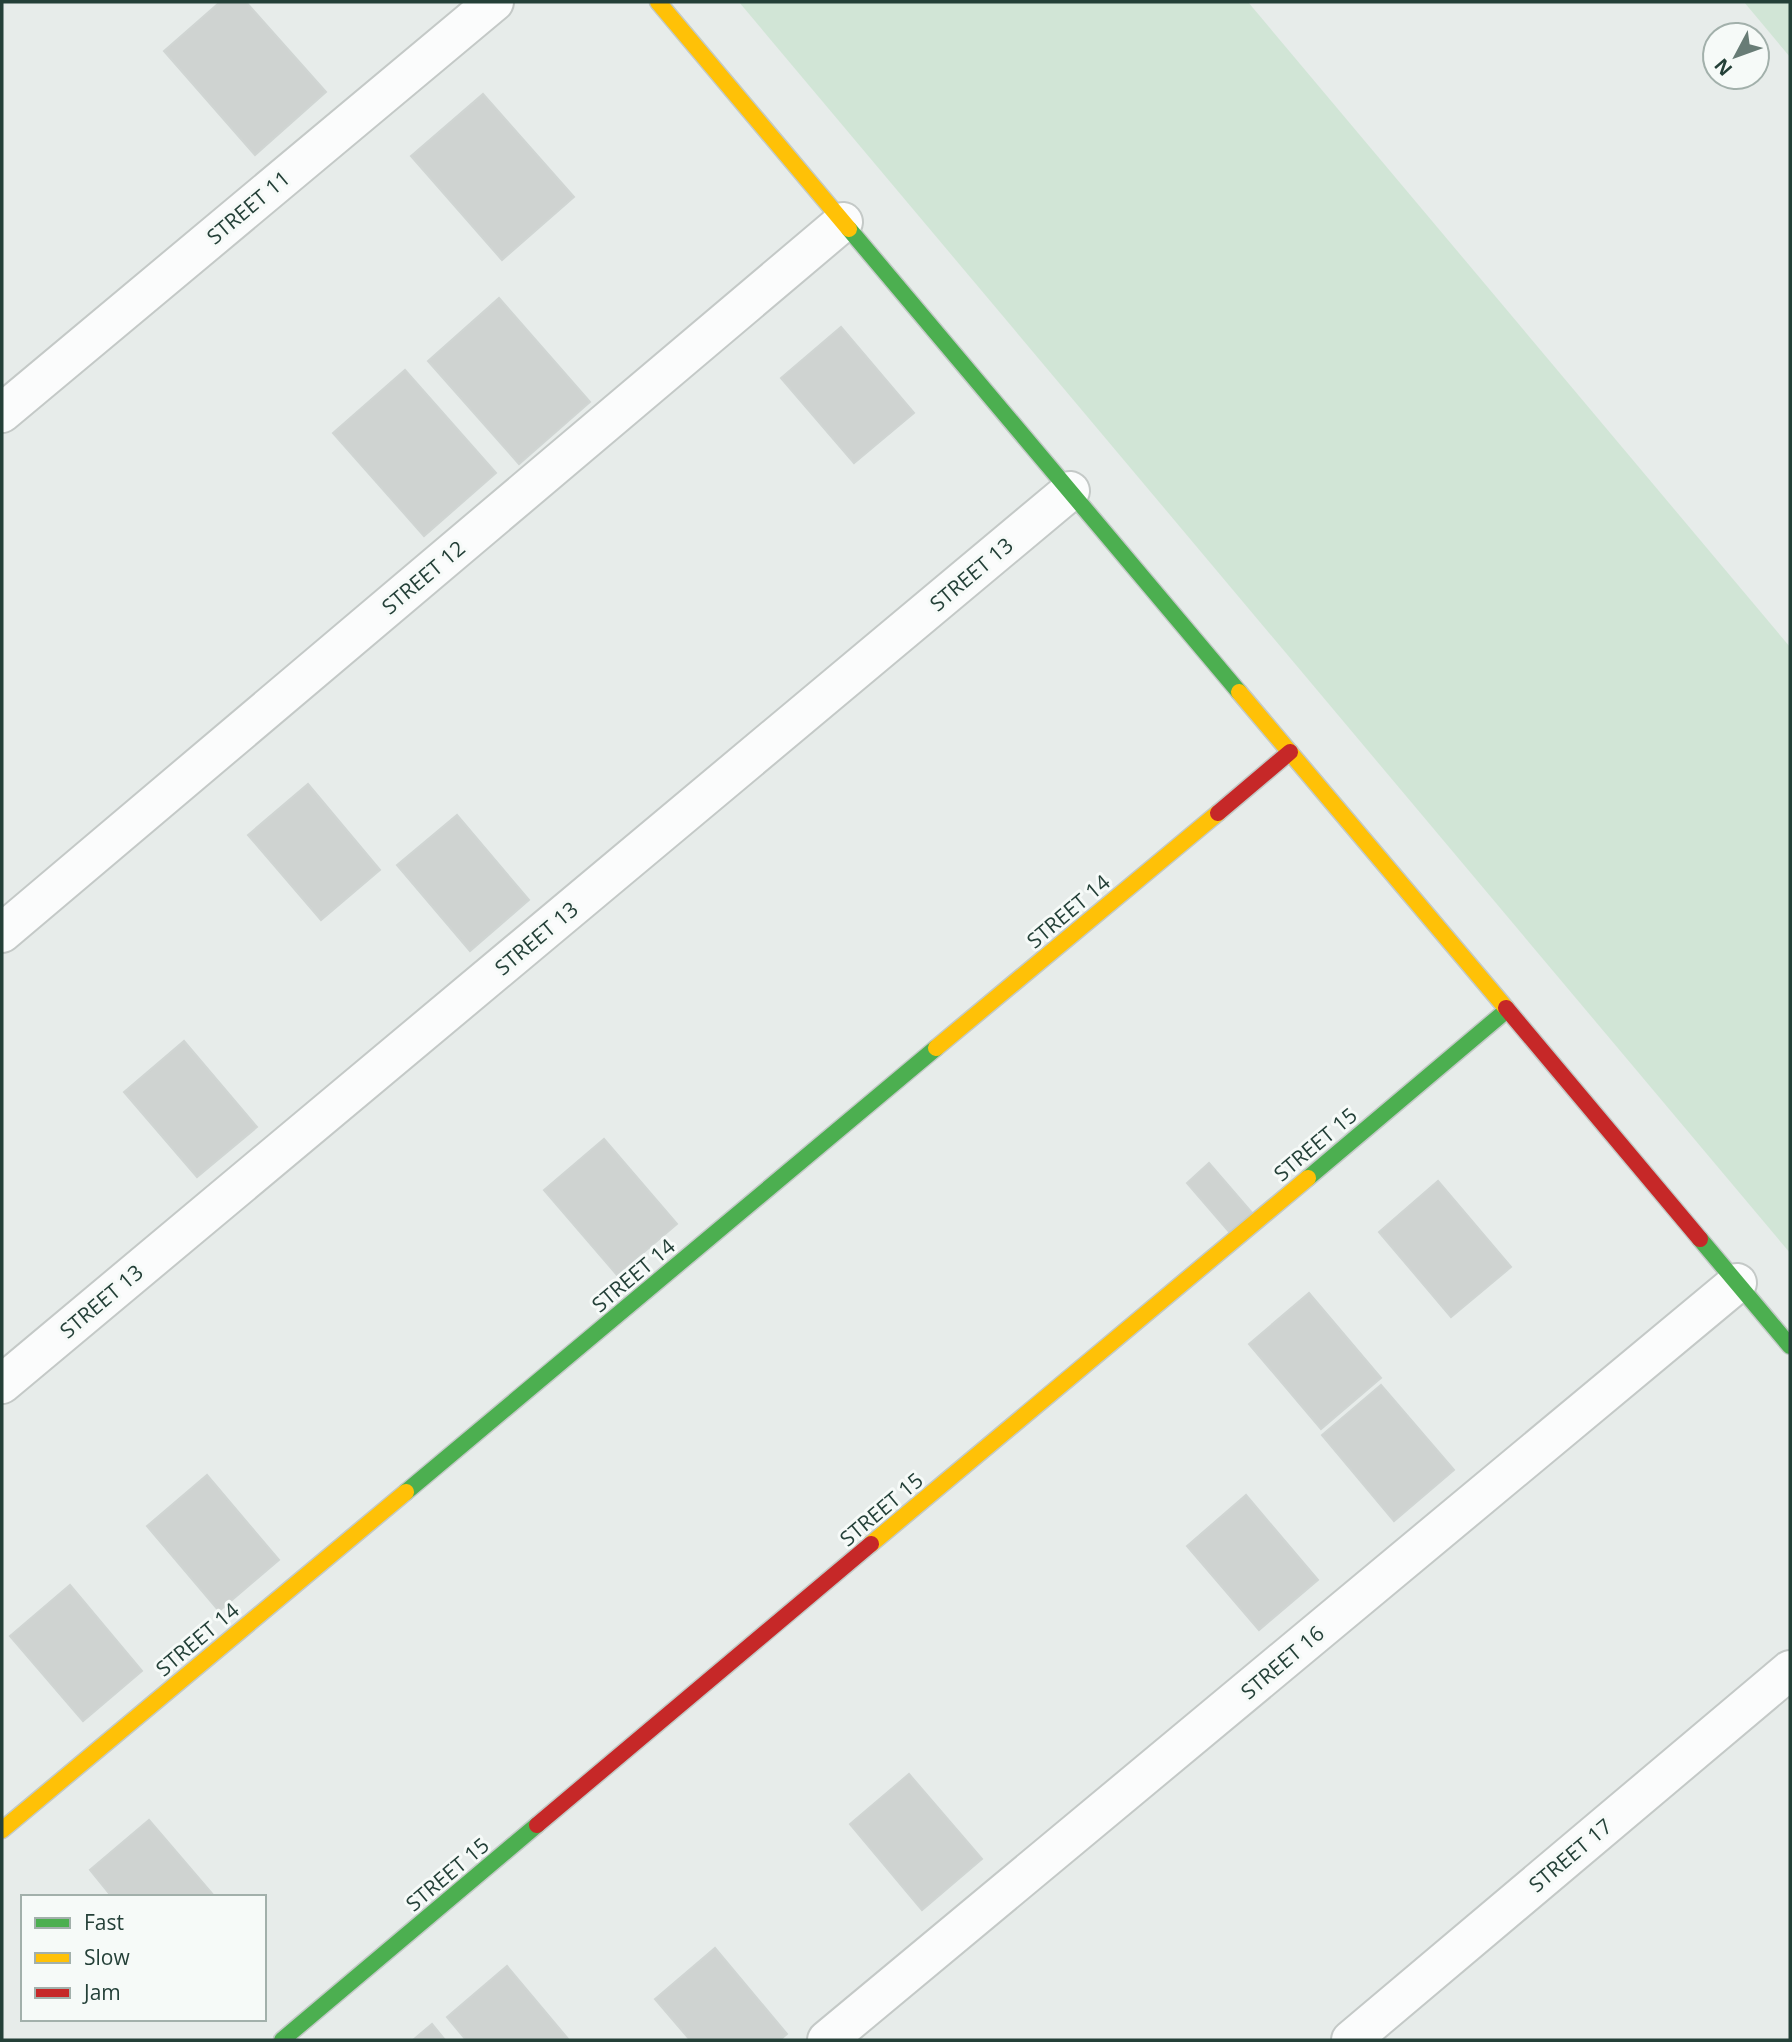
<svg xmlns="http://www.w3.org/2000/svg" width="1792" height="2042" viewBox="0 0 1792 2042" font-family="'Open Sans',sans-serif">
	<rect width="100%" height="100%" fill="#e7ecea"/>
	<!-- green -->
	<g fill="#d1e5d6">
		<polygon points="739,2 1248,2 1790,647 1790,1253"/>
		<polygon points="1744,2 1790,2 1790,57"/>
	</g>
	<!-- building -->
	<g fill="#cfd3d1" stroke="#d0d5d3" stroke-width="2">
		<polygon points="220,2 246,2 326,92 255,155 164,51"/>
		<polygon points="483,94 574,197 502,260 411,156"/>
		<polygon points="499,298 590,402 519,464 428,361"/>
		<polygon points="841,327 914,413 854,463 781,378"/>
		<polygon points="405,370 496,473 424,536 333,433"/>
		<polygon points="308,784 380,870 321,920 248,835"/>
		<polygon points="457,815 529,900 470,951 397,865"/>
		<polygon points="184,1041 257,1127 197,1177 124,1092"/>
		<polygon points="604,1139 677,1224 617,1275 544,1190"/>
		<polygon points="1209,1163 1253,1214 1231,1234 1187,1183"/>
		<polygon points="1438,1181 1511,1267 1451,1317 1379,1232"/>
		<polygon points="1309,1293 1381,1378 1321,1429 1249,1344"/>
		<polygon points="1381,1385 1454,1470 1394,1521 1322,1435"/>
		<polygon points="207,1475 279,1560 219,1611 147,1526"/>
		<polygon points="1246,1495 1318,1580 1259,1630 1187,1546"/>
		<polygon points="70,1585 142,1671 83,1721 10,1636"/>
		<polygon points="909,1774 982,1859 922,1910 850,1824"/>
		<polygon points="149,1820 215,1897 112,1897 90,1870"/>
		<polygon points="715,1948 787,2034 780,2040 690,2040 655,1999"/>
		<polygon points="507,1966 569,2040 466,2040 447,2017"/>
		<polygon points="432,2024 445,2040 413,2040"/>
	</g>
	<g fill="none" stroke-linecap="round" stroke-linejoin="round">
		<!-- street casing -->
		<g stroke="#c4c9c7" stroke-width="42">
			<g id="street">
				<polyline points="2,413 494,2"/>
				<polyline points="2,933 843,222"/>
				<polyline points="2,1384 1070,491"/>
				<polyline points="827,2040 1737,1283"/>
				<polyline points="1351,2040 1790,1670"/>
			</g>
		</g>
		<!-- fast casing -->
		<g stroke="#c3cac7" stroke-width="19">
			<g id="fast">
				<polyline points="849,229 1239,692"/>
				<polyline points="1308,1178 1507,1010"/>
				<polyline points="1700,1239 1790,1346"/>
				<polyline points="406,1492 936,1048"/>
				<polyline points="282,2040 537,1825"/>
			</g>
		</g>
		<!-- slow casing -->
		<g stroke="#c3cac7" stroke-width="19">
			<g id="slow">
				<polyline points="658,2 849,229"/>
				<polyline points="1239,692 1506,1008"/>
				<polyline points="936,1048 1218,813"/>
				<polyline points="871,1544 1308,1178"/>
				<polyline points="2,1830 406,1492"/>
			</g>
		</g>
		<!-- jam casing -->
		<g stroke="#c3cac7" stroke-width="19">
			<g id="jam">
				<polyline points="1218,813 1290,752"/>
				<polyline points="1506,1008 1700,1239"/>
				<polyline points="537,1825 871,1544"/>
			</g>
		</g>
		<!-- street -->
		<use href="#street" stroke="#fbfcfc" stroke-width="38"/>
		<!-- fast -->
		<use href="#fast" stroke="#4caf50" stroke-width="16"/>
		<!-- slow -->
		<use href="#slow" stroke="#ffc107" stroke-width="16"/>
		<!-- jam -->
		<use href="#jam" stroke="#c62828" stroke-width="16"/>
	</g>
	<g text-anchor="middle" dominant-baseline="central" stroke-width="6" stroke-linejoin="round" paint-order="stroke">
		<!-- street labels -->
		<g font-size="21" fill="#244038" stroke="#f6faf8">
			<text transform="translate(248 207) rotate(-40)">STREET 11</text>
			<text transform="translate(971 574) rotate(-40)">STREET 13</text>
			<text transform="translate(423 577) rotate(-40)">STREET 12</text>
			<text transform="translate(1068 911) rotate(-40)">STREET 14</text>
			<text transform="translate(536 938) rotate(-40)">STREET 13</text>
			<text transform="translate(1315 1144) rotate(-40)">STREET 15</text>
			<text transform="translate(633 1275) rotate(-40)">STREET 14</text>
			<text transform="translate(101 1301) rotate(-40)">STREET 13</text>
			<text transform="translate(881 1509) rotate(-40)">STREET 15</text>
			<text transform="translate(197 1639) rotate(-40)">STREET 14</text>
			<text transform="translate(1282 1662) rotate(-40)">STREET 16</text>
			<text transform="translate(1570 1855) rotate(-40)">STREET 17</text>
			<text transform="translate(447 1874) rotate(-40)">STREET 15</text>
		</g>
	</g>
	<!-- border -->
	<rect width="1792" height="2042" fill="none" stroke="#244038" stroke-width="7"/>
	<!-- legend -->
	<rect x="21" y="1895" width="245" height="126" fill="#f6faf8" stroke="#a2b0ab" stroke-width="2"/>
	<rect x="35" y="1918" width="35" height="10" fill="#4caf50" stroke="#a2b0ab" stroke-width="2"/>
	<text x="84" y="1930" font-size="21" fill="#244038">Fast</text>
	<rect x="35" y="1953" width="35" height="10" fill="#ffc107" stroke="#a2b0ab" stroke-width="2"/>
	<text x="84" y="1965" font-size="21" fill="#244038">Slow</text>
	<rect x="35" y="1988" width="35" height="10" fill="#c62828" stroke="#a2b0ab" stroke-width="2"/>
	<text x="84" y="2000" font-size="21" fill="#244038">Jam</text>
	<!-- north arrow -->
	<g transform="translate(1736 56) rotate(229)"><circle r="33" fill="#f6faf8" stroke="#a2b0ab" stroke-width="2"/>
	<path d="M0-5L12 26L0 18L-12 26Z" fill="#687c76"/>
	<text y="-10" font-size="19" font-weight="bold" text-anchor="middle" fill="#244038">N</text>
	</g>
</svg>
